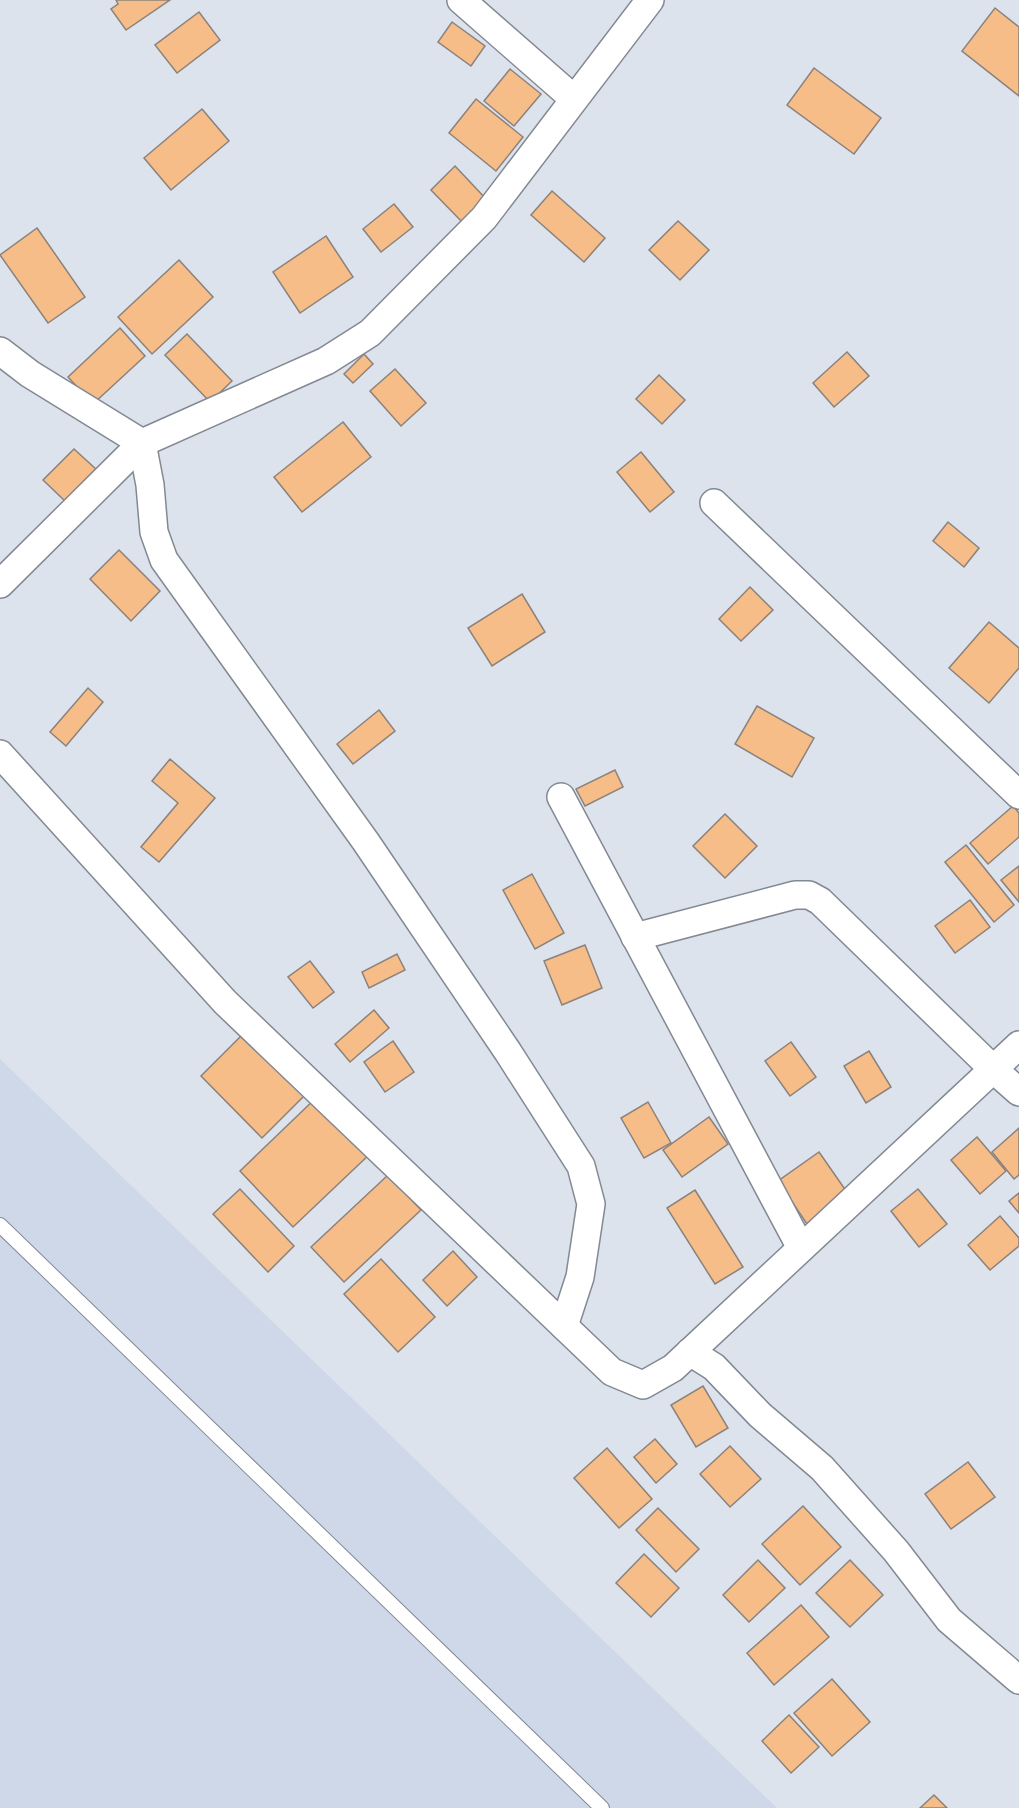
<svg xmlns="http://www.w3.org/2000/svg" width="1019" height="1808" viewBox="0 0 1019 1808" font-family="Lato,sans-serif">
	<rect width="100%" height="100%" fill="#dce3ed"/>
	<!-- built -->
	<polygon fill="#ced8e8" points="0,1059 777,1808 0,1808"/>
	<!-- building -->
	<g fill="#f7bd89" stroke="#8b827b" stroke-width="1.5">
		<polygon points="116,0 170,0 126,30 111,9 118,4"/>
		<polygon points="995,8 1019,27 1019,96 962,51"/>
		<polygon points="199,12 220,40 177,73 155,45"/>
		<polygon points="452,22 485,46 471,66 438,42"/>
		<polygon points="814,68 881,118 854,154 787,105"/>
		<polygon points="510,69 541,94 514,126 484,101"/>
		<polygon points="476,99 523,137 496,171 449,133"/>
		<polygon points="202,109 229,141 171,190 144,158"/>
		<polygon points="455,166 487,200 463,223 431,190"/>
		<polygon points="552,191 605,238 584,262 531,215"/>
		<polygon points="394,204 413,227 381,252 363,229"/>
		<polygon points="678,221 709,250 680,280 649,250"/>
		<polygon points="37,228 85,297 48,323 0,255"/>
		<polygon points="326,236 353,277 300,313 273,272"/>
		<polygon points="179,260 213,297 152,354 118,317"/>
		<polygon points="120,328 145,356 93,404 68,377"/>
		<polygon points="187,334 232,381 210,402 165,355"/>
		<polygon points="847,352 869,376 834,407 813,383"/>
		<polygon points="364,354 373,364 353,383 344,374"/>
		<polygon points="395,369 426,403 401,426 370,391"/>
		<polygon points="659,375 685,400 662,424 636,399"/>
		<polygon points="343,422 371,457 302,512 274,477"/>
		<polygon points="74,449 97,470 66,502 43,480"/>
		<polygon points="641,452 674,492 650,512 617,472"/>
		<polygon points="948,522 979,548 964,567 933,541"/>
		<polygon points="119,550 160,591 131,621 90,579"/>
		<polygon points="750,587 773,610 741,641 719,619"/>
		<polygon points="522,594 545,632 492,666 468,628"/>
		<polygon points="989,622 1019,648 1019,668 989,703 949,668"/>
		<polygon points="88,688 103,702 66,746 50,732"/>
		<polygon points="757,706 814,738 792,777 735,744"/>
		<polygon points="379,710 395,731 353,764 337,744"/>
		<polygon points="170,759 215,798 159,862 141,847 178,803 152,781"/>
		<polygon points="615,770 623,787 585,806 576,789"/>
		<polygon points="1013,806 1019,813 1019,837 988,864 970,843"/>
		<polygon points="725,814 757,846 725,878 693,846"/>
		<polygon points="966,845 1014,905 994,922 945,862"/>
		<polygon points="1019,866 1019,902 1001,880"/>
		<polygon points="532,874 564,933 535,949 503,890"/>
		<polygon points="970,900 990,927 955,953 935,926"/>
		<polygon points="585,945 602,988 562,1005 544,961"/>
		<polygon points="397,954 405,970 369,988 362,972"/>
		<polygon points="310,961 334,992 313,1008 288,977"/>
		<polygon points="374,1010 389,1028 350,1062 335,1044"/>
		<polygon points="244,1033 305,1095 262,1138 201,1076"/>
		<polygon points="393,1041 414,1072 385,1092 364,1062"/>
		<polygon points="791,1042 816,1077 790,1096 765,1061"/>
		<polygon points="869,1051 891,1087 866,1103 844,1066"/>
		<polygon points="320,1094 373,1151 293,1227 240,1171"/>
		<polygon points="648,1102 671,1143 644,1158 621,1118"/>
		<polygon points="709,1117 728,1144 682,1177 663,1150"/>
		<polygon points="1019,1128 1019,1175 1014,1179 992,1152"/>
		<polygon points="977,1137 1006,1171 980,1194 951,1160"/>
		<polygon points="819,1152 849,1195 807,1224 778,1181"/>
		<polygon points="388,1175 421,1210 344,1282 311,1247"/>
		<polygon points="240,1189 294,1246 268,1272 213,1214"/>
		<polygon points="918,1189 947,1224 919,1247 891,1211"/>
		<polygon points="695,1190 743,1267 715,1284 667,1208"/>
		<polygon points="1019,1193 1019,1213 1009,1201"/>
		<polygon points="1000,1216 1019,1238 1019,1246 990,1270 968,1245"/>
		<polygon points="453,1251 477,1277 447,1306 423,1280"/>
		<polygon points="381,1259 435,1317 398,1352 344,1294"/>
		<polygon points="703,1386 728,1428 696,1447 671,1405"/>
		<polygon points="655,1439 677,1464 656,1483 634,1457"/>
		<polygon points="730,1446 761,1479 730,1507 700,1474"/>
		<polygon points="607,1448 652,1499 619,1528 574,1478"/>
		<polygon points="968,1462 995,1497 951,1529 925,1494"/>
		<polygon points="803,1506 841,1547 800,1585 762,1544"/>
		<polygon points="658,1508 699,1549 676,1572 636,1530"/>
		<polygon points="644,1554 679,1588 651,1617 616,1583"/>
		<polygon points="758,1560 785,1588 749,1622 723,1595"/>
		<polygon points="850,1560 883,1595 850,1627 816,1593"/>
		<polygon points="801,1605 829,1637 774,1685 747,1653"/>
		<polygon points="832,1679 870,1722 832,1756 794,1713"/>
		<polygon points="789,1715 819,1747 791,1773 762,1741"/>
		<polygon points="934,1795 947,1808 920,1808"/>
	</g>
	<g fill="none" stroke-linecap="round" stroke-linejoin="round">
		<!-- service casing -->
		<g stroke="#838993" stroke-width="16">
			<polyline id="service" points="0,1225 602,1808"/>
		</g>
		<!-- minor casing -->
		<g stroke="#838993" stroke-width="30">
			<g id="minor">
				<polyline points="461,0 574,99"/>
				<polyline points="0,351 30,374 142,443 150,485 154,532 164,560 366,842 508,1052 581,1166 591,1204 580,1277 564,1326"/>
				<polyline points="714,503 1019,795"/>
				<polyline points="0,584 142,443 326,361 370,333 484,218 650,0"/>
				<polyline points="0,754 225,1002 612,1372 643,1385 673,1368 1019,1045"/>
				<polyline points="561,797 801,1248"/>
				<polyline points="635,937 795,895 809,895 820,901 993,1069 1019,1092"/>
				<polyline points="690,1352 714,1367 760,1415 822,1468 896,1551 949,1620 1019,1680"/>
			</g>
		</g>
		<!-- service -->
		<use href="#service" stroke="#fff" stroke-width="14"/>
		<!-- minor -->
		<use href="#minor" stroke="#fff" stroke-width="27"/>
	</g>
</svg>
